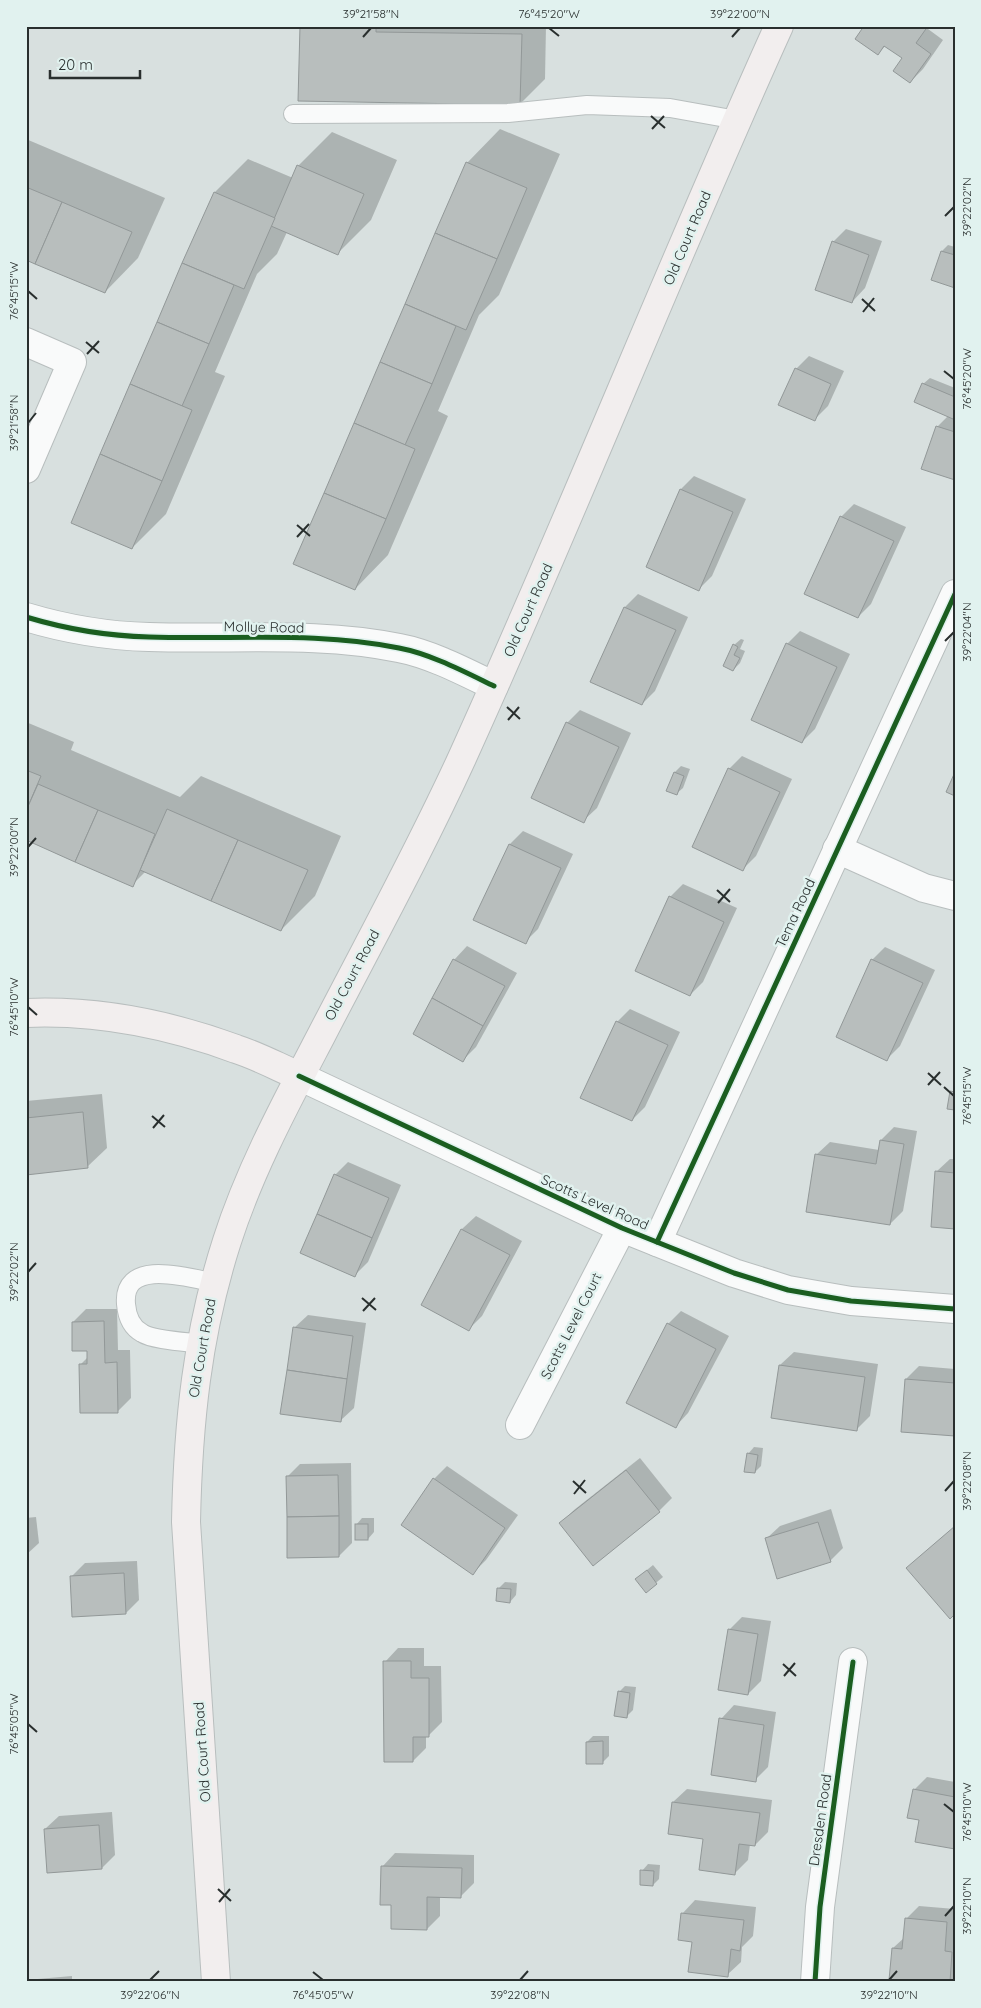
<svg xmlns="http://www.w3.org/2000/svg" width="981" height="2008" viewBox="0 0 981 2008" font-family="Quicksand,sans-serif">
	<rect width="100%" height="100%" fill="#d8e0df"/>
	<!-- shadow -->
	<g fill="#0003">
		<polygon points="301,26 546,26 545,79 520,104"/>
		<polygon points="865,26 930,26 928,29 943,40 923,69 910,82 904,58 886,45 878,54"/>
		<polygon points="500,129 560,154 499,295 479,315 438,411 448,416 388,555 355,589 295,563 467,163"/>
		<polygon points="332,132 397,160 371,220 337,254 287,232 277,254 257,274 215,372 225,376 166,514 132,548 72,522 215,192 248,159 293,178 298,166"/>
		<polygon points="26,139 165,198 138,258 105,292 26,259"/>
		<polygon points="846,229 882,241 865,288 852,302 833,242"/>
		<polygon points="948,245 955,247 955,287 942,251"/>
		<polygon points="809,356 844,371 828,406 815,419 796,369"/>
		<polygon points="930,378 955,388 955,478 937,427 949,415 923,384"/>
		<polygon points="694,476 746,499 712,576 699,589 681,489"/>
		<polygon points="854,504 906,527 871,604 858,617 841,517"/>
		<polygon points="638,594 688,617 655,691 642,704 625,607"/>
		<polygon points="800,631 850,654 815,729 802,742 787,644"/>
		<polygon points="741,639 744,640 740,649 745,651 740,663 733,670 734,645"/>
		<polygon points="580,710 631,733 597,808 583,821 567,723"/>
		<polygon points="26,722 74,742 71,750 180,797 201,776 341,836 315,896 281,930 146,871 132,885 26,839"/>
		<polygon points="742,756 792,779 756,856 743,869 729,769"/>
		<polygon points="681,766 690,769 683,788 676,794 675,772"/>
		<polygon points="523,831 573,854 538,929 525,942 475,919 510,844"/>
		<polygon points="683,884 737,908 703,982 690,995 670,897"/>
		<polygon points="467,946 517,973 476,1047 463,1060 415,1033 454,960"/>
		<polygon points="885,947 935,970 900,1046 887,1059 872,960"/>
		<polygon points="630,1009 680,1032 645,1107 632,1120 617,1022"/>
		<polygon points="102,1094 107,1148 87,1167 26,1173 26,1101"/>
		<polygon points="894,1127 917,1131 903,1211 890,1224 816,1155 830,1142 879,1150 881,1140"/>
		<polygon points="950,1159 955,1159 955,1228 936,1172"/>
		<polygon points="348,1162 401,1185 368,1262 355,1275 335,1175"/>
		<polygon points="476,1216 522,1241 482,1316 469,1329 422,1304 462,1229"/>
		<polygon points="86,1309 117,1309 118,1350 130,1350 131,1398 118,1411 80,1365 89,1356 89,1349 73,1322"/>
		<polygon points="681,1311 729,1336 688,1413 675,1427 668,1324"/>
		<polygon points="308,1315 366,1323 354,1408 340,1421 294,1328"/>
		<polygon points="794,1352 878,1364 870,1416 857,1429 773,1417 780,1365"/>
		<polygon points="919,1366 955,1369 955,1435 906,1379"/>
		<polygon points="754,1447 763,1448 761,1466 755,1472 748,1454"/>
		<polygon points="640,1458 672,1498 659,1511 561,1523 574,1510"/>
		<polygon points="351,1463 352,1543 339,1556 287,1477 300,1464"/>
		<polygon points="447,1466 518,1515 486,1560 473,1573 403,1524 434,1479"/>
		<polygon points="831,1509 843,1548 830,1561 766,1539 780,1526"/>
		<polygon points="36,1517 39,1543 26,1555 26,1518"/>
		<polygon points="362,1518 374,1518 374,1532 368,1539 356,1525"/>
		<polygon points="137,1561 139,1600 126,1613 72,1576 85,1563"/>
		<polygon points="653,1565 663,1577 646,1591 636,1579"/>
		<polygon points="505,1582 517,1583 516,1595 510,1602 499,1588"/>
		<polygon points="742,1617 771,1621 761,1681 748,1694 729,1630"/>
		<polygon points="398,1648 424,1648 424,1666 441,1666 442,1722 429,1735 426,1735 426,1748 413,1761 385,1662"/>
		<polygon points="625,1686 636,1687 633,1710 626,1717 619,1692"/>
		<polygon points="734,1705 776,1712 768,1767 755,1780 721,1719"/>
		<polygon points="593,1736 609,1736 609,1756 602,1763 587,1742"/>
		<polygon points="927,1777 955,1782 955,1848 920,1819 914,1790"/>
		<polygon points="687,1789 772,1800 768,1832 755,1845 750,1844 748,1860 735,1873 673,1802"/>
		<polygon points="112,1812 115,1855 102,1868 45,1829 59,1816"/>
		<polygon points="395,1853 474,1855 474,1883 461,1896 440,1896 440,1916 427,1929 392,1904 382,1867"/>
		<polygon points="648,1864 660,1865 659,1879 653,1885 642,1871"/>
		<polygon points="695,1900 756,1907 753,1936 742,1947 741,1962 727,1975 682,1914"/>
		<polygon points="919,1906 955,1909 955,1978 951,1982 890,1979 893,1948 905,1937 906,1919"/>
		<polygon points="72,1976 72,1982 26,1982 26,1980"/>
	</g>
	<!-- building -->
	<g fill="#b8bebd" stroke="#929898">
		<polygon points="300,26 376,26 376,32 522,34 520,105 298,101"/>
		<polygon points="864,26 928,26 916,43 931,54 910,83 893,71 902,58 884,46 878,55 855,39"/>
		<polygon points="466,162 527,188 497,259 435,233"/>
		<polygon points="297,165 364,194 338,255 271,226"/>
		<polygon points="26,187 62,202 35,264 26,260"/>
		<polygon points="214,192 275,218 244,289 182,263"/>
		<polygon points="62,202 132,232 105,293 35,264"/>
		<polygon points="435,233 497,259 466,330 405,304"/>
		<polygon points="832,241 869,255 852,303 815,290"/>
		<polygon points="941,251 955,255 955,288 931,280"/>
		<polygon points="182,263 234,285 209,344 157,322"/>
		<polygon points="405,304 456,326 432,384 380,362"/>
		<polygon points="157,322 209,344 182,406 130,384"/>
		<polygon points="380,362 432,384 405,445 354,423"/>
		<polygon points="795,368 831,384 815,421 778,405"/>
		<polygon points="922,383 955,397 955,414 953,419 914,402"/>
		<polygon points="130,384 192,410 162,481 100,454"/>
		<polygon points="354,423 415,449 386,519 324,493"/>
		<polygon points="936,426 955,432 955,480 921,469"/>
		<polygon points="100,454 162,481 132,549 71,523"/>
		<polygon points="680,489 733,512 699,591 646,567"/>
		<polygon points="324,493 386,519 355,590 293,564"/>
		<polygon points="840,516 894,541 858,618 804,594"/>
		<polygon points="624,607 676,630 642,705 590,682"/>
		<polygon points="786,643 837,667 802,743 751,720"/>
		<polygon points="733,644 738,647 734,655 740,658 733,671 723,666"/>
		<polygon points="566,722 619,747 584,823 531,798"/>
		<polygon points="728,768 780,792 743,871 692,847"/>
		<polygon points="26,770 41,776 26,811"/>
		<polygon points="674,772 684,776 677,795 666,791"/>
		<polygon points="955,772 955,796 946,792"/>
		<polygon points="38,784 98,810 75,862 26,840 26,811"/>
		<polygon points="167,809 238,840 211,901 140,870"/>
		<polygon points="98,810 155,834 133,887 75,862"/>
		<polygon points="238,840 308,870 281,931 211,901"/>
		<polygon points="509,844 561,868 526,944 473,920"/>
		<polygon points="669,896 724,922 690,996 635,971"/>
		<polygon points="453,959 505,986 483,1026 432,998"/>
		<polygon points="871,959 923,983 887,1061 836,1037"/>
		<polygon points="432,998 483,1026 463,1062 413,1034"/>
		<polygon points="616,1021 668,1045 632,1121 580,1098"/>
		<polygon points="950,1091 955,1092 955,1110 947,1109"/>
		<polygon points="83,1112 88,1168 26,1175 26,1118"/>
		<polygon points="880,1140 904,1144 890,1225 806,1212 815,1154 876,1164"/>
		<polygon points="935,1171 955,1173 955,1229 931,1227"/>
		<polygon points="334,1174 389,1198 372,1238 317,1214"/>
		<polygon points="317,1214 372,1238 355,1277 300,1253"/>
		<polygon points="461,1229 510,1255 469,1331 421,1305"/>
		<polygon points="104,1321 105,1363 117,1362 118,1413 80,1413 79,1364 87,1364 87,1351 72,1351 72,1322"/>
		<polygon points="667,1323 716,1349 676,1428 626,1403"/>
		<polygon points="293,1327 353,1336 347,1379 287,1370"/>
		<polygon points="779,1365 865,1377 857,1431 771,1418"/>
		<polygon points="287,1370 347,1379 341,1422 280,1414"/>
		<polygon points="905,1379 955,1383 955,1436 901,1432"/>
		<polygon points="747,1453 758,1455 755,1473 744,1472"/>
		<polygon points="626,1470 660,1512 593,1566 559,1523"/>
		<polygon points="338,1475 339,1516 287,1517 286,1476"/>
		<polygon points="433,1478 505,1528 473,1575 401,1525"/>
		<polygon points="339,1516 339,1557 287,1558 287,1517"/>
		<polygon points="818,1522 831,1562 777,1579 765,1538"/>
		<rect x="355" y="1524" width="13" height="16"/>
		<polygon points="955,1526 955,1614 950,1619 906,1568"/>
		<polygon points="647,1570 657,1584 646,1593 635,1579"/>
		<polygon points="124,1573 126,1614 72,1617 70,1576"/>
		<polygon points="497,1588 511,1589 510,1603 496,1601"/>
		<polygon points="728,1629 758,1634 748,1695 718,1690"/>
		<polygon points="383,1661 411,1661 411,1678 429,1678 429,1737 413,1737 413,1762 384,1762"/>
		<polygon points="618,1691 630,1693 627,1718 614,1716"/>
		<polygon points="719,1718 764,1725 756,1782 711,1775"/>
		<polygon points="603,1741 603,1764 586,1764 586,1742"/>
		<polygon points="913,1789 955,1797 955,1849 915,1842 919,1820 907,1818"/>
		<polygon points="672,1802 760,1813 755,1846 739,1844 735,1875 699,1870 703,1839 668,1834"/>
		<polygon points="99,1825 102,1869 47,1873 44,1829"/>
		<polygon points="381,1866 462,1868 461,1898 427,1897 427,1930 391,1929 391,1905 380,1905"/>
		<polygon points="640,1870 654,1871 653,1886 640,1885"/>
		<polygon points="681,1913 744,1920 740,1951 731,1949 728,1977 688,1972 692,1942 678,1940"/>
		<polygon points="905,1918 947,1922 945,1951 952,1952 950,1982 889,1980 892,1948 902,1949"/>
	</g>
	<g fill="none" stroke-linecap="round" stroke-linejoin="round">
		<!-- service casing -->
		<g stroke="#b8bebe" stroke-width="20">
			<g id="service">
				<polyline points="293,114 508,113 587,105 670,108 737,120"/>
				<path d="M202 1344C188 1342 152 1340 142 1333 131 1327 127 1316 126 1304 122 1257 190 1278 215 1283"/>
			</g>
		</g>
		<!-- minor casing -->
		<g stroke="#b8bebe" stroke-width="30">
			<g id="minor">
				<polyline points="26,342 72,362 26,469"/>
				<path d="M26 617C66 629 107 636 149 637 232 640 318 631 399 648 431 654 465 672 494 686"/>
				<polyline points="837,849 924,888 955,896"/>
				<polyline points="657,1242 955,594"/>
				<polyline points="520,1425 622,1228"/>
				<polyline points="815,1982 820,1907 853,1662"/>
			</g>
		</g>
		<!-- tertiary casing -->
		<g stroke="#b8bebe" stroke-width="30">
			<polyline id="tertiary" points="299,1076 622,1228 734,1273 788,1290 851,1301 955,1309"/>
		</g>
		<!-- secondary casing -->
		<g stroke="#b8bebe" stroke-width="30">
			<g id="secondary">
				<path d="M26 1013C99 1010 168 1024 236 1049 258 1056 278 1067 299 1076"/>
				<path d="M216 1982 186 1522C188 1424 197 1334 227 1241 250 1169 287 1101 322 1034 369 943 419 852 462 758 572 516 669 269 779 26"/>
			</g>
		</g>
		<!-- service -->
		<use href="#service" stroke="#f9fafa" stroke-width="18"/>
		<!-- minor -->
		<use href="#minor" stroke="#f9fafa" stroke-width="28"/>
		<!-- tertiary -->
		<use href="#tertiary" stroke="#f9fafa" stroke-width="28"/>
		<!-- secondary -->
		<use href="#secondary" stroke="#f2eeee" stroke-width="28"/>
		<!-- cycleway casing -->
		<g stroke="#e1f2ef" stroke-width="8">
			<g id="cycleway">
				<path d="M26 617C66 629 107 636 149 637 232 640 318 631 399 648 431 654 465 672 494 686"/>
				<polyline points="299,1076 622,1228 734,1273 788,1290 851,1301 955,1309"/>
				<polyline points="657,1242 955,594"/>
				<polyline points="815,1982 820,1907 853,1662"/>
			</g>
		</g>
		<!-- cycleway -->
		<use href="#cycleway" stroke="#1b5e20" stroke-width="5"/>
	</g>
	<!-- ticks -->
	<path fill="none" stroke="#292f2e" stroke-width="2" d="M549 28 559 36M363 37 371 28M732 37 740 28M651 116 665 128M652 129 664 116M945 216 954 207M28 291 37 299M862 299 875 311M863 312 874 298M86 342 99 353M87 354 99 341M944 371 954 379M28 423 36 413M297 525 310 536M297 537 309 524M945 641 954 632M507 707 520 719M508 720 519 707M28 847 36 838M717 890 730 902M718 903 730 889M28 1007 37 1015M928 1073 941 1085M928 1085 940 1072M944 1087 954 1096M152 1116 165 1127M153 1128 164 1115M28 1272 36 1263M362 1298 376 1310M363 1311 375 1298M573 1481 586 1493M945 1491 954 1481M574 1494 585 1480M783 1664 796 1676M784 1676 795 1663M28 1724 37 1732M944 1804 954 1812M218 1889 231 1901M219 1902 230 1889M945 1916 954 1906M313 1972 323 1980M150 1980 159 1971M520 1980 528 1971M889 1980 897 1971"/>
	<g text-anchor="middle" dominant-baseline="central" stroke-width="5" stroke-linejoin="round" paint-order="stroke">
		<!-- street labels -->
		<g font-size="14" fill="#292f2e" stroke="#e1f2ef">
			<text transform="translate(687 238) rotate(-67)">Old Court Road</text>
			<text transform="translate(528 610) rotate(-66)">Old Court Road</text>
			<text transform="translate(264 627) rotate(1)">Mollye Road</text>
			<text transform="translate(795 913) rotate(-65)">Tema Road</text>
			<text transform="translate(352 975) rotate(-62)">Old Court Road</text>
			<text transform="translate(595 1202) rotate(24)">Scotts Level Road</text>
			<text transform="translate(571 1326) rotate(-63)">Scotts Level Court</text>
			<text transform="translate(202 1348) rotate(-80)">Old Court Road</text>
			<text transform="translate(202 1752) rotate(-94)">Old Court Road</text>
			<text transform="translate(820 1820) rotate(-82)">Dresden Road</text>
		</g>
	</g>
	<!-- border -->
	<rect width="981" height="2008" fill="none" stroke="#e1f2ef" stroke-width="55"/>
	<!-- scale -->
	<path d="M50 70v8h90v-8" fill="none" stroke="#292f2e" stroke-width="2.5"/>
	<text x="58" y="70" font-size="15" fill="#292f2e" stroke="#e1f2ef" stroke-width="4" paint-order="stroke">20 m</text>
	<rect x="28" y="28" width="926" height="1952" fill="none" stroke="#292f2e" stroke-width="2"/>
	<g font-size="12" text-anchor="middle" fill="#292f2e">
		<text x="371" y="18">39°21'58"N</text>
		<text x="549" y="18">76°45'20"W</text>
		<text x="740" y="18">39°22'00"N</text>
		<text transform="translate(967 207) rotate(-90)" y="4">39°22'02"N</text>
		<text transform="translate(14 291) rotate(-90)" y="4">76°45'15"W</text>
		<text transform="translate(967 379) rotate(-90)" y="4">76°45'20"W</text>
		<text transform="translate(14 423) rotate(-90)" y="4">39°21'58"N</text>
		<text transform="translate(967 632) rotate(-90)" y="4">39°22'04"N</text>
		<text transform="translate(14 847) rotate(-90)" y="4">39°22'00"N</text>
		<text transform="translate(14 1007) rotate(-90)" y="4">76°45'10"W</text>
		<text transform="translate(967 1096) rotate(-90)" y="4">76°45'15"W</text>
		<text transform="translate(14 1272) rotate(-90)" y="4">39°22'02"N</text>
		<text transform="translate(967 1481) rotate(-90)" y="4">39°22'08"N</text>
		<text transform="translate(14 1724) rotate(-90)" y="4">76°45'05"W</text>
		<text transform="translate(967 1812) rotate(-90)" y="4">76°45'10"W</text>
		<text transform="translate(967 1906) rotate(-90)" y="4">39°22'10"N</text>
		<text x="150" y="1999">39°22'06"N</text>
		<text x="323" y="1999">76°45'05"W</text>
		<text x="520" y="1999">39°22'08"N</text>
		<text x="889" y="1999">39°22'10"N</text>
	</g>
</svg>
